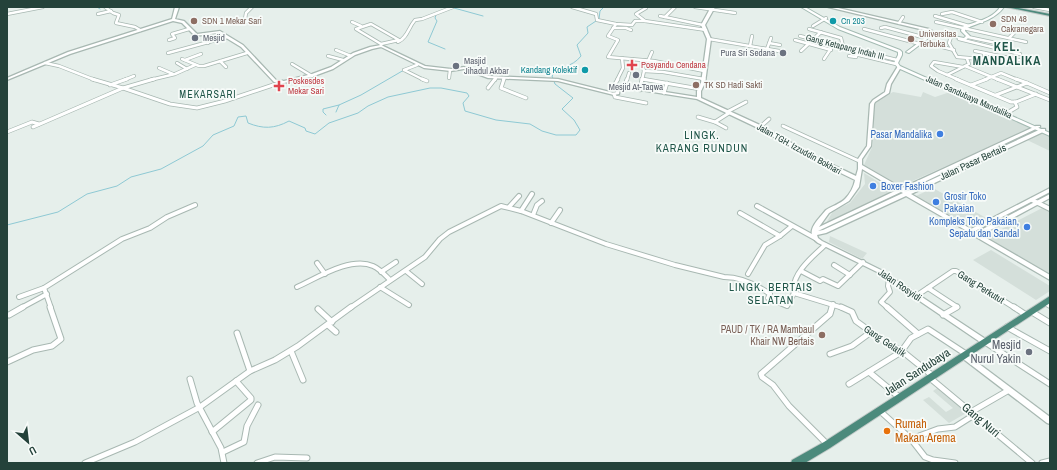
<svg xmlns="http://www.w3.org/2000/svg" width="1057" height="470" viewBox="0 0 1057 470" font-family="'Archivo Narrow',sans-serif">
	<rect width="100%" height="100%" fill="#e6efeb"/>
	<!-- built -->
	<g fill="#d4dfda">
		<polygon points="893,92 921,97 923,92 935,97 950,92 1032,128 901,186 864,165 873,145 874,105 877,101"/>
		<polygon points="1043,133 1050,136 1050,151 1027,140"/>
		<polygon points="864,173 893,191 825,225 833,211 850,203 865,184"/>
		<polygon points="933,188 988,219 971,228 916,196"/>
		<polygon points="1050,204 1050,274 986,237"/>
		<polygon points="830,236 867,253 862,259 829,242"/>
		<polygon points="991,250 1050,286 1050,291 1036,300 973,260"/>
		<polygon points="939,387 968,412 949,423 923,400 929,397 946,412 953,408 933,391"/>
	</g>
	<g fill="none" stroke-linecap="round" stroke-linejoin="round">
		<!-- stream -->
		<g stroke="#8ec9d4" stroke-width="1">
			<polyline points="97,7 100,9"/>
			<polyline points="454,8 483,16"/>
			<polyline points="436,15 435,18 437,21 428,42 445,49"/>
			<polyline points="599,19 600,11 604,7"/>
			<polyline points="336,112 339,105 361,95 404,70"/>
			<polyline points="326,115 323,112 323,109 339,105"/>
			<path d="M7 225 58 212 87 194 117 186 131 177 161 169 203 146 213 135 234 126 238 117 246 116 248 123C263 129 274 129 289 121L305 128 306 131 315 134 329 123 358 113 368 106 388 97 430 88H441L467 93 469 96 463 103 465 111 496 120 530 124 542 131 556 135H576L580 130 574 120 562 109 573 98 555 84 552 76C558 66 572 68 581 56L577 45 588 33 587 27 596 21"/>
		</g>
		<!-- minor-far3 casing -->
		<g stroke="#a8b8b2" stroke-width="4">
			<g id="minor-far3">
				<polyline points="105,7 113,13 119,15 116,23 135,27 140,30"/>
				<polyline points="572,7 596,14 597,20 616,24 632,25 635,21 645,21 706,30"/>
				<polyline points="644,7 646,8 636,14 645,21"/>
				<polyline points="695,7 735,13"/>
				<polyline points="1034,7 1050,10"/>
				<polyline points="7,14 43,7"/>
				<polyline points="98,14 111,11"/>
				<polyline points="942,14 952,12 982,22"/>
				<polyline points="660,16 703,25"/>
				<polyline points="935,16 969,26"/>
				<polyline points="665,17 675,7"/>
				<polyline points="247,22 245,19 246,13 252,7"/>
				<polyline points="352,22 361,26"/>
				<polyline points="936,22 1026,42"/>
				<polyline points="899,23 903,17"/>
				<polygon points="371,24 399,40 381,44 356,29"/>
				<polyline points="616,24 608,36 618,40 608,57 654,61 704,71"/>
				<polyline points="813,26 826,18"/>
				<polyline points="613,28 626,28 631,30"/>
				<polyline points="881,28 885,27 926,38"/>
				<polyline points="809,29 841,38 843,46"/>
				<polyline points="864,29 920,44"/>
				<polyline points="800,36 897,60"/>
				<polyline points="204,37 208,43"/>
				<polyline points="951,37 949,43 957,57 981,59 984,58 984,53"/>
				<polyline points="968,37 996,43"/>
				<polyline points="1009,38 1014,33"/>
				<polyline points="709,39 779,51"/>
				<polyline points="959,39 1020,54"/>
				<polyline points="169,40 175,38 172,34 189,29"/>
				<polyline points="795,40 831,50"/>
				<path d="M398 42C408 37 408 28 415 20L422 19 453 7"/>
				<polyline points="923,42 954,50"/>
				<polyline points="769,43 780,45"/>
				<polyline points="381,44 381,46"/>
				<polyline points="750,46 752,36"/>
				<polyline points="767,49 771,38"/>
				<polyline points="336,50 351,56"/>
				<polyline points="801,51 821,32"/>
				<polyline points="975,51 1033,63"/>
				<polyline points="168,53 227,37"/>
				<polyline points="328,56 343,60"/>
				<polyline points="849,56 856,57 856,55 859,55 896,64"/>
				<polyline points="182,59 199,66 204,66 247,53"/>
				<polyline points="824,59 834,44"/>
				<polyline points="185,60 201,54"/>
				<polyline points="980,60 990,62"/>
				<polyline points="220,61 226,67"/>
				<polyline points="648,61 652,52"/>
				<polyline points="45,63 59,66 95,80"/>
				<polyline points="177,63 187,69"/>
				<polyline points="292,64 312,76"/>
				<polyline points="965,66 999,80"/>
				<polyline points="159,68 173,74"/>
				<polyline points="404,70 424,80"/>
				<polyline points="404,70 417,65"/>
				<polyline points="644,71 663,72 704,79"/>
				<polyline points="947,75 969,64 967,59"/>
				<polyline points="449,78 450,70"/>
				<polyline points="642,79 646,80"/>
				<polyline points="124,80 134,76"/>
				<polyline points="150,80 175,74 195,65"/>
				<polyline points="495,80 496,78"/>
				<polyline points="503,80 504,78"/>
				<polyline points="617,80 623,68 622,58"/>
				<polyline points="627,80 629,73"/>
				<polyline points="642,80 644,71 642,64 645,60"/>
				<polyline points="959,80 938,71 931,66 934,62 963,67"/>
				<polyline points="984,80 1001,73 1018,80"/>
			</g>
		</g>
		<!-- minor-far2 casing -->
		<g stroke="#a8b8b2" stroke-width="4.5">
			<g id="minor-far2">
				<polyline points="92,79 123,88 154,79"/>
				<polyline points="422,79 427,81"/>
				<polyline points="504,79 501,88 526,98"/>
				<polyline points="618,79 615,84 618,87"/>
				<polyline points="642,79 700,89"/>
				<polyline points="702,79 704,79"/>
				<polyline points="956,79 1011,102 1016,102 1036,94"/>
				<polyline points="997,79 1050,100"/>
				<polyline points="1016,79 1027,83"/>
				<polyline points="110,85 127,79"/>
				<polyline points="971,85 987,79"/>
				<polyline points="624,87 627,79"/>
				<polyline points="488,88 495,79"/>
				<polyline points="640,90 642,79"/>
				<polyline points="664,93 667,83"/>
				<polyline points="614,94 615,97 646,103"/>
				<polyline points="996,95 1027,83 1050,93"/>
				<polyline points="727,112 746,102"/>
				<polyline points="1007,113 1017,107 1015,102"/>
				<polyline points="698,117 715,122"/>
				<polyline points="783,126 859,161"/>
				<polyline points="33,127 123,88 170,104 197,108 225,101 282,82"/>
				<polyline points="760,127 769,119"/>
				<polyline points="726,128 715,122 729,113"/>
				<polyline points="7,132 32,122 39,124"/>
			</g>
		</g>
		<!-- minor-far1 casing -->
		<g stroke="#a8b8b2" stroke-width="6">
			<g id="minor-far1">
				<polyline points="1032,200 1050,209"/>
				<polyline points="757,206 815,238"/>
				<polyline points="509,207 519,196"/>
				<polyline points="521,211 532,194"/>
				<polyline points="740,213 780,236 792,226"/>
				<polyline points="533,215 537,205 542,201"/>
				<polyline points="551,223 560,210"/>
				<polyline points="317,263 325,274"/>
				<polyline points="834,265 850,275"/>
				<polyline points="406,271 422,284"/>
				<polyline points="801,271 820,281 823,279 838,286 863,262"/>
				<polyline points="381,272 396,262"/>
				<polyline points="748,274 765,245 780,236"/>
				<path d="M297 287C317 278 351 256 373 266 380 269 385 275 390 280"/>
				<polyline points="380,287 409,305"/>
				<polyline points="928,288 957,307 955,308"/>
				<polyline points="794,293 843,308"/>
				<polyline points="916,296 953,271 956,271 1015,308"/>
				<polyline points="19,297 44,288"/>
				<polyline points="1045,303 1050,306"/>
				<polyline points="21,308 47,294"/>
				<polyline points="51,308 44,288 122,239 150,228 167,217 195,205"/>
				<path d="M350 308 425 257 440 239 449 232 501 206 521 211 606 244 675 265 724 277C740 277 757 285 770 294L768 298 787 306 794 293C790 275 813 256 825 245"/>
				<polyline points="832,308 833,304"/>
				<polyline points="888,308 881,302 890,292 888,286 889,278"/>
			</g>
		</g>
		<!-- minor casing -->
		<g stroke="#a8b8b2" stroke-width="7">
			<g id="minor">
				<polyline points="841,307 852,312 856,321 889,345 902,351 933,376"/>
				<polyline points="887,307 918,334"/>
				<polyline points="1014,307 1026,315"/>
				<polyline points="318,309 332,322"/>
				<polyline points="1032,312 1050,323"/>
				<polyline points="9,315 23,307"/>
				<polyline points="943,315 957,307"/>
				<polyline points="328,325 336,332"/>
				<polyline points="1007,327 1050,351"/>
				<polyline points="237,333 250,371"/>
				<polyline points="985,342 1050,384"/>
				<polyline points="291,351 303,380"/>
				<polyline points="830,354 852,346 871,332"/>
				<polyline points="7,362 33,350 52,346 61,339 50,307"/>
				<polyline points="869,372 899,397"/>
				<polyline points="930,378 1032,463"/>
				<polyline points="190,379 197,403 221,448 224,463"/>
				<polyline points="849,384 901,352 911,338 928,329 966,354"/>
				<polyline points="880,411 911,439 925,457 933,460 955,463"/>
				<polyline points="971,412 1009,390"/>
				<polyline points="212,432 251,400 251,398 236,381"/>
				<polyline points="911,439 938,429 955,427 974,415"/>
				<polyline points="827,444 789,406 773,385 762,377 761,374 830,314 832,307"/>
				<polyline points="223,452 244,442 247,426 258,405"/>
				<polyline points="85,463 135,442 200,407 250,371 275,360 298,346 351,307"/>
				<polyline points="257,463 275,457 307,458"/>
				<polyline points="1042,463 1050,461"/>
			</g>
		</g>
		<!-- tertiary casing -->
		<g stroke="#a8b8b2" stroke-width="2.5">
			<g id="tertiary">
				<path d="M175 7H179L175 19 184 21 197 34 220 31 243 45 276 80 284 81 312 74 331 67 353 53 370 47 381 45 425 66 451 69 464 67 489 76 558 79 614 93 616 92 617 86 621 85 697 97V91L701 83 707 39 701 25 711 7H715L705 25 711 39 705 83 701 91V98L762 126 818 158 856 176 858 169V159L867 146 870 104 873 100 885 92 887 84 898 66 901 67 891 84 889 93 875 102 874 104 871 146 862 159V165L902 188 1036 126H1040V127L905 191H907L1041 129H1045V131L911 194 971 229 1050 188V192L975 231 977 232 1050 194V198L981 235 1050 275V280L976 237H972L971 236 972 235 967 233V231L906 196 826 233 817 235 818 238 822 241 881 270 987 340 988 342 987 344 985 345 983 344 877 272 818 243C807 235 812 226 820 217 822 215 824 212 826 210 832 206 840 204 845 199 850 194 854 186 855 180L814 160 758 128 697 99 621 87 620 88 619 94 614 95 558 81 488 78 464 69 451 71 424 68 381 47 372 49 355 55 333 69 314 76 284 83 275 82H274L241 47 218 33 195 36 182 23 173 21 70 54 7 80V78L68 52 172 19ZM862 169 897 190 819 227 829 213 849 201 859 187ZM901 192 903 193 823 230 818 231Z"/>
				<polygon points="828,7 834,7 929,29 936,33 934,34 928,31"/>
				<polygon points="964,353 966,354 1050,417 1050,424 1047,423 962,358 961,356 962,354"/>
			</g>
		</g>
		<!-- secondary casing -->
		<g stroke="#a4bbb3" stroke-width="2">
			<g id="secondary">
				<polygon points="801,7 805,7 840,27 900,50 902,52 902,55 898,63 900,66 1050,133 1050,136 898,68 894,63 898,55 898,52 838,29"/>
				<path d="M1000 7H1004C995 20 978 23 965 29V31L970 36 966 40 934 34 909 53 906 52 933 32 964 38 966 36 961 31 962 27C974 22 993 19 1000 7Z"/>
			</g>
		</g>
		<!-- trunk casing -->
		<g stroke="#c2cac8" stroke-width="2">
			<g id="trunk">
				<polygon points="1006,7 1014,7 1050,14 1050,16"/>
				<polygon points="1050,296 1050,303 830,448 805,463 791,463 792,460 824,442"/>
			</g>
		</g>
		<!-- minor-far3 -->
		<use href="#minor-far3" stroke="#fff" stroke-width="2.5"/>
		<!-- minor-far2 -->
		<use href="#minor-far2" stroke="#fff" stroke-width="3"/>
		<!-- minor-far1 -->
		<use href="#minor-far1" stroke="#fff" stroke-width="4"/>
		<!-- minor -->
		<use href="#minor" stroke="#fff" stroke-width="5"/>
		<!-- tertiary -->
		<use href="#tertiary" fill="#fff" fill-rule="evenodd"/>
		<!-- secondary -->
		<use href="#secondary" fill="#fff" fill-rule="evenodd"/>
		<!-- trunk -->
		<use href="#trunk" fill="#4c8a7c" fill-rule="evenodd"/>
	</g>
	<!-- markers -->
	<g fill="#8d6e63" stroke="#f7fbf9" stroke-width="1.5">
		<circle cx="194" cy="21" r="4"/>
		<circle cx="993" cy="24" r="4"/>
		<circle cx="911" cy="39" r="4"/>
		<circle cx="696" cy="85" r="4"/>
		<circle cx="822" cy="335" r="4"/>
	</g>
	<g fill="#0f9aa8" stroke="#f7fbf9" stroke-width="1.5">
		<circle cx="833" cy="21" r="4"/>
		<circle cx="585" cy="70" r="4"/>
	</g>
	<g fill="#6b7280" stroke="#f7fbf9" stroke-width="1.5">
		<circle cx="195" cy="38" r="4"/>
		<circle cx="783" cy="53" r="4"/>
		<circle cx="456" cy="66" r="4"/>
		<circle cx="636" cy="75" r="4"/>
		<circle cx="1029" cy="352" r="4"/>
	</g>
	<g fill="#e0444e" stroke="#f7fbf9" stroke-width="1.5">
		<path d="M630 59h4v4h4v4h-4v4h-4v-4h-4v-4h4z"/>
		<path d="M277 80h4v4h4v4h-4v4h-4v-4h-4v-4h4z"/>
	</g>
	<g fill="#3f7fe0" stroke="#f7fbf9" stroke-width="1.5">
		<circle cx="940" cy="134" r="4"/>
		<circle cx="873" cy="186" r="4"/>
		<circle cx="936" cy="202" r="4"/>
		<circle cx="1027" cy="227" r="4"/>
	</g>
	<circle fill="#e8710a" stroke="#f7fbf9" stroke-width="1.5" cx="887" cy="431" r="4"/>
	<g text-anchor="middle" dominant-baseline="central" stroke-width="3.5" stroke-linejoin="round" paint-order="stroke">
		<!-- far-education labels -->
		<g font-size="9" fill="#785e54" stroke="#f7fbf9" text-anchor="start">
			<text x="1001" y="19">SDN 48<tspan x="1001" dy="10">Cakranegara</tspan></text>
			<text x="202" y="21">SDN 1 Mekar Sari</text>
			<text x="919" y="34">Universitas<tspan x="919" dy="10">Terbuka</tspan></text>
			<text x="704" y="85">TK SD Hadi Sakti</text>
		</g>
		<!-- far-culture labels -->
		<g font-size="9" fill="#0d838f" stroke="#f7fbf9" text-anchor="start">
			<text x="841" y="21">Cn 203</text>
			<text x="577" y="70" text-anchor="end">Kandang Kolektif</text>
		</g>
		<!-- far-worship labels -->
		<g font-size="9" fill="#5b616d" stroke="#f7fbf9" text-anchor="start">
			<text x="203" y="38">Mesjid</text>
			<text x="775" y="53" text-anchor="end">Pura Sri Sedana</text>
			<text x="464" y="61">Masjid<tspan x="464" dy="10">Jihadul Akbar</tspan></text>
			<text x="636" y="87" text-anchor="middle">Mesjid At-Taqwa</text>
		</g>
		<!-- far-street labels -->
		<g font-size="9" fill="#24423a" stroke="#f7fbf9">
			<text transform="translate(845 47) rotate(14)">Gang Ketapang Indah III</text>
			<text transform="translate(969 97) rotate(24)">Jalan Sandubaya Mandalika</text>
			<text transform="translate(799 149) rotate(29)">Jalan TGH. Izzuddin Bokhari</text>
		</g>
		<!-- far-health labels -->
		<g font-size="9" fill="#be3a42" stroke="#f7fbf9" text-anchor="start">
			<text x="641" y="65">Posyandu Cendana</text>
			<text x="288" y="81">Poskesdes<tspan x="288" dy="10">Mekar Sari</tspan></text>
		</g>
		<!-- far-quarter labels -->
		<g font-size="10" letter-spacing="1" fill="#1f5548" stroke="#f7fbf9">
			<text x="208" y="94">MEKARSARI</text>
		</g>
		<!-- shop labels -->
		<g font-size="10" fill="#366cbe" stroke="#f7fbf9" text-anchor="end">
			<text x="932" y="134">Pasar Mandalika</text>
			<text x="881" y="186" text-anchor="start">Boxer Fashion</text>
			<text x="944" y="196" text-anchor="start">Grosir Toko<tspan x="944" dy="12">Pakaian</tspan></text>
			<text x="1019" y="221">Kompleks Toko Pakaian,<tspan x="1019" dy="12">Sepatu dan Sandal</tspan></text>
		</g>
		<!-- street labels -->
		<g font-size="10" fill="#24423a" stroke="#f7fbf9">
			<text transform="translate(973 162) rotate(-25)">Jalan Pasar Bertais</text>
			<text transform="translate(900 285) rotate(34)">Jalan Rosyidi</text>
			<text transform="translate(981 287) rotate(32)">Gang Perkutut</text>
			<text transform="translate(885 341) rotate(34)">Gang Gelatik</text>
		</g>
		<!-- education labels -->
		<g font-size="10" fill="#785e54" stroke="#f7fbf9" text-anchor="end">
			<text x="814" y="329">PAUD / TK / RA Mambaul<tspan x="814" dy="12">Khair NW Bertais</tspan></text>
		</g>
		<!-- neighbourhood labels -->
		<g font-size="11" letter-spacing="1" fill="#1f5548" stroke="#f7fbf9">
			<text x="702" y="135">LINGK.<tspan x="702" dy="13">KARANG RUNDUN</tspan></text>
			<text x="771" y="287">LINGK. BERTAIS<tspan x="771" dy="13">SELATAN</tspan></text>
		</g>
		<!-- far-district labels -->
		<g font-size="12" font-weight="bold" letter-spacing="1" fill="#1f5548" stroke="#f7fbf9">
			<text x="1007" y="47">KEL.<tspan x="1007" dy="14">MANDALIKA</tspan></text>
		</g>
		<!-- near-worship labels -->
		<g font-size="12" fill="#5b616d" stroke="#f7fbf9" text-anchor="end">
			<text x="1021" y="345">Mesjid<tspan x="1021" dy="14">Nurul Yakin</tspan></text>
		</g>
		<!-- near-street labels -->
		<g font-size="12" fill="#24423a" stroke="#f7fbf9">
			<text transform="translate(917 372) rotate(-33)">Jalan Sandubaya</text>
			<text transform="translate(981 420) rotate(40)">Gang Nuri</text>
		</g>
		<!-- near-food labels -->
		<g font-size="12" fill="#c56008" stroke="#f7fbf9" text-anchor="start">
			<text x="895" y="424">Rumah<tspan x="895" dy="14">Makan Arema</tspan></text>
		</g>
	</g>
	<!-- border -->
	<rect width="1057" height="470" fill="none" stroke="#24423a" stroke-width="16"/>
	<!-- north arrow -->
	<g transform="translate(28 442) rotate(152)" stroke="#f7fbf9" stroke-width="3" paint-order="stroke">
	<path d="M0-3L7 15L0 10L-7 15Z" fill="#24423a"/>
	<text y="-6" font-size="11" font-weight="bold" text-anchor="middle" fill="#24423a">U</text>
	</g>
</svg>
